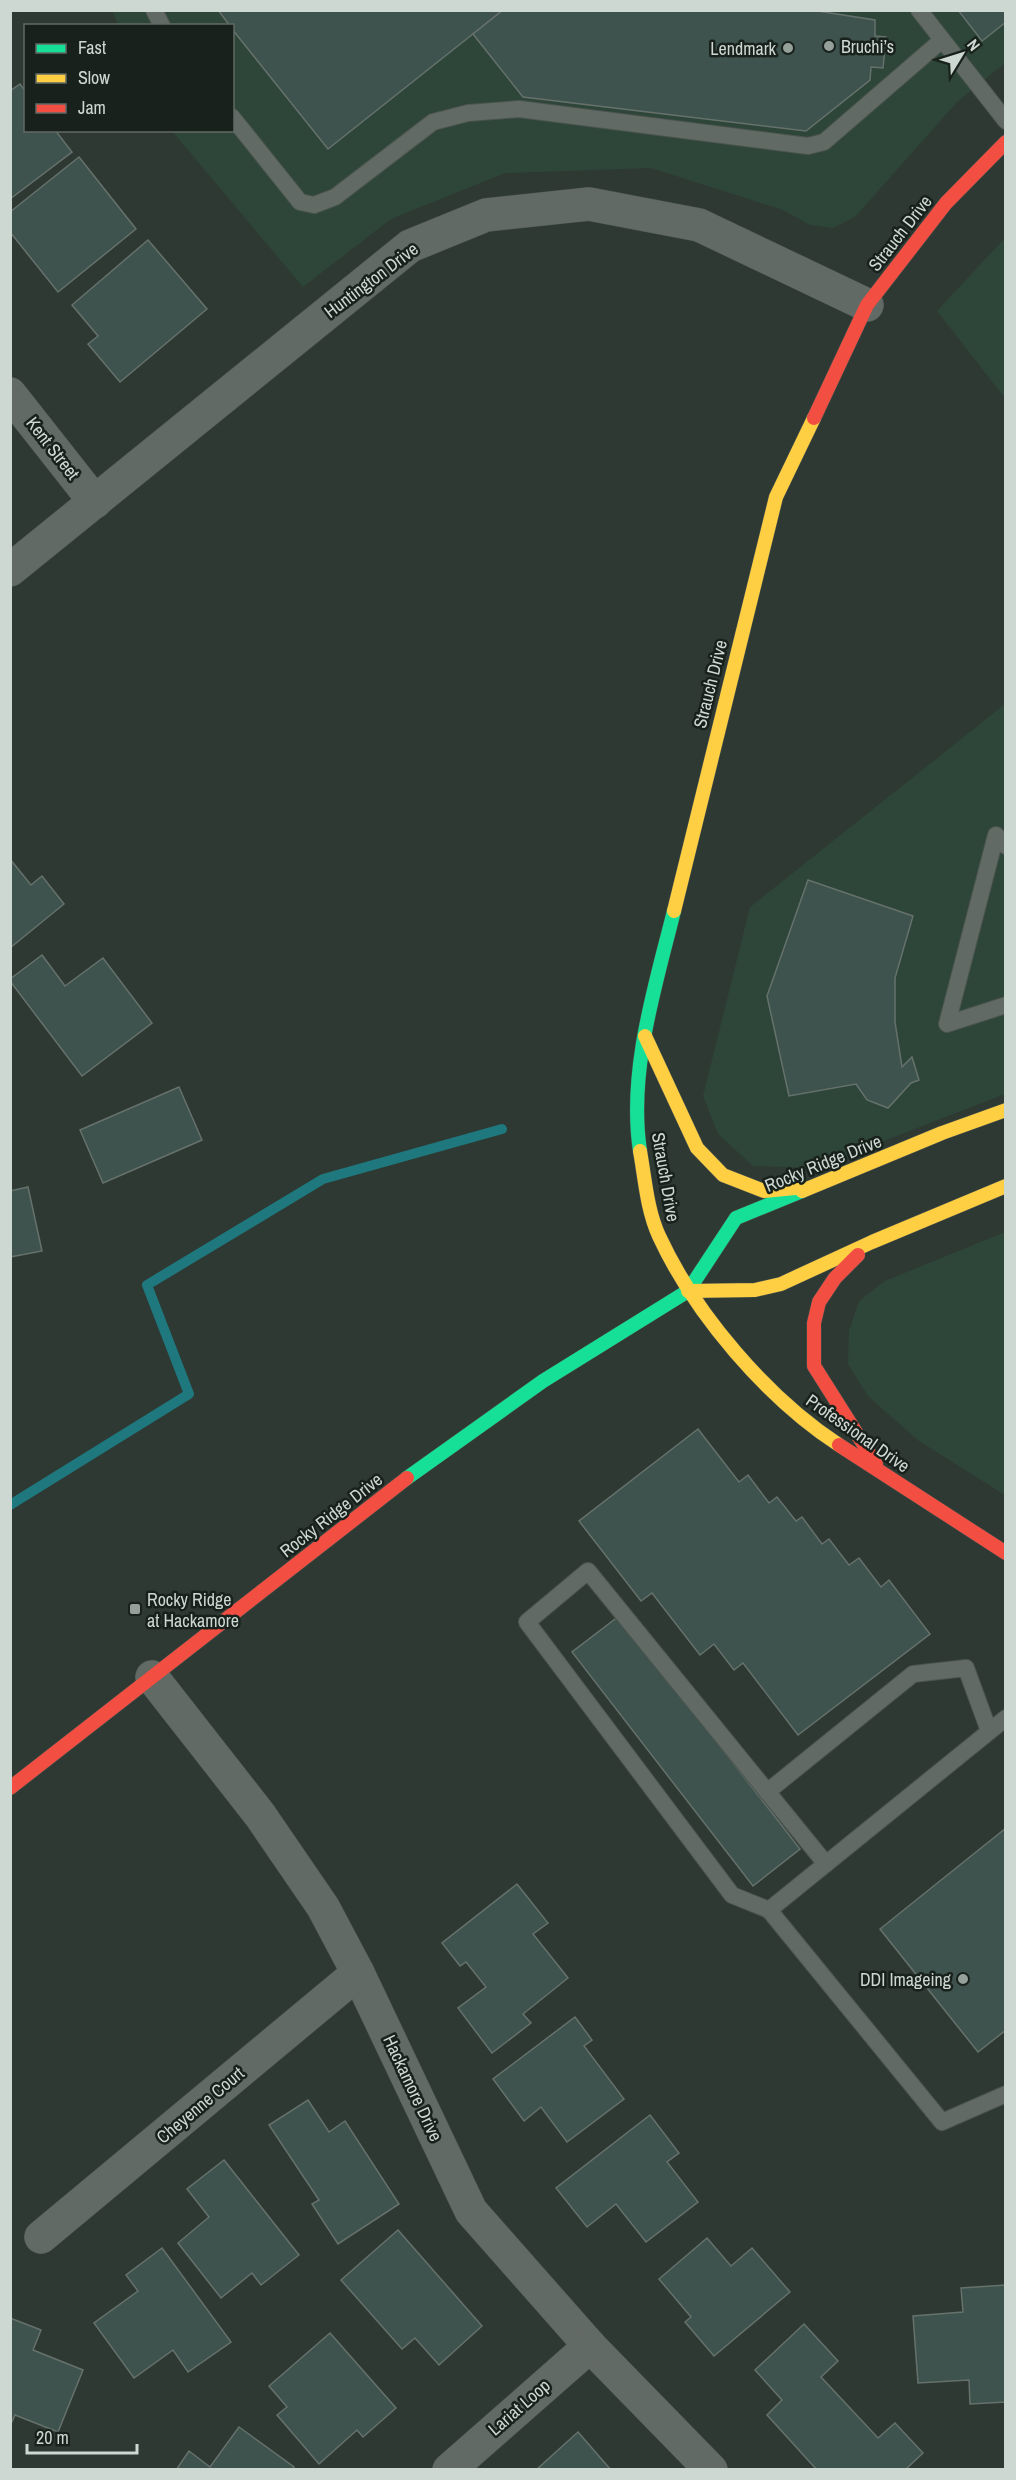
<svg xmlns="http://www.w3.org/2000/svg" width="1016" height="2480" viewBox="0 0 1016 2480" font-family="'Archivo Narrow',sans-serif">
	<rect width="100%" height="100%" fill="#2e3933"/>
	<!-- built -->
	<g fill="#2e4639">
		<polygon points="112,11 1005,11 1005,63 957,102 855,217 833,228 810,225 783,210 651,168 505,173 391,219 303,287 172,131 232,130 232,26 118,25"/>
		<polygon points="1005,238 1005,398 937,311"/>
		<polygon points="1005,704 1005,1094 814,1168 753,1166 718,1134 703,1096 750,907"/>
		<polygon points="1005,1232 1006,1232 1005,1495 919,1441 868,1396 848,1364 849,1331 859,1301 885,1281"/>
	</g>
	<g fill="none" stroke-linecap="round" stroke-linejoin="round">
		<!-- stream -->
		<polyline stroke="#1f787d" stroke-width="10" points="10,1505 189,1394 147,1285 323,1179 502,1129"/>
	</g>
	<!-- building -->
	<g fill="#3e534e" stroke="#66716c" stroke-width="1.5">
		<polygon points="218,10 503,10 328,149 232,29 232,26 230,26"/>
		<polygon points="503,10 811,10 875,20 875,36 886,37 883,68 871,67 870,80 806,131 523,97 473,34"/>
		<polygon points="958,10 1006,10 1006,22 982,41"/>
		<polygon points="20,84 26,92 26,130 55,130 72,152 10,199 10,91"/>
		<polygon points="79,157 136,229 58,292 10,232 10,212"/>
		<polygon points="148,240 207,309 120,382 88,344 98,336 72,305"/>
		<polygon points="10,859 31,885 42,876 64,904 10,948"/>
		<polygon points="808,880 913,916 895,978 895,1022 902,1067 912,1057 919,1080 911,1083 888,1108 867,1100 856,1084 789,1096 767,996"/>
		<polygon points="42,955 65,986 103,958 152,1023 82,1076 10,981 10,979"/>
		<polygon points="179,1087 202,1140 103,1183 80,1130"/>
		<polygon points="28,1187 42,1251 10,1257 10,1191"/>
		<polygon points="698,1429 739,1482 748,1475 769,1503 777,1497 796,1521 802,1517 822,1544 829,1539 849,1565 859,1558 881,1587 889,1580 930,1634 798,1735 743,1663 734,1670 714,1644 700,1655 652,1593 641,1601 579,1521"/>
		<polygon points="619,1616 800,1849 753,1886 572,1652"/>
		<polygon points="1006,1828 1006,2030 978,2052 880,1929"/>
		<polygon points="517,1884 548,1923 533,1934 568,1978 523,2014 531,2023 492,2053 458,2008 486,1987 466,1962 460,1966 442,1943"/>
		<polygon points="575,2017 592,2040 584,2046 624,2099 567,2142 541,2107 524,2121 493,2079"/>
		<polygon points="308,2100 329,2132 345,2121 399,2204 338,2244 312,2204 319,2200 269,2125"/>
		<polygon points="650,2115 679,2153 667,2162 698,2202 646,2242 616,2204 587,2227 556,2188"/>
		<polygon points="224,2160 299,2255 261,2285 252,2273 221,2298 178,2243 209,2217 187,2189"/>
		<polygon points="398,2230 482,2326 439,2365 415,2338 402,2349 341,2280"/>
		<polygon points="707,2238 731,2266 752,2248 790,2292 714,2356 685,2322 691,2317 659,2279"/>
		<polygon points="162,2248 231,2342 188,2372 173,2350 134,2378 94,2323 138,2291 126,2275"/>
		<polygon points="1006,2285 1006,2402 970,2404 969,2380 918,2383 913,2316 963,2312 961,2288"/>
		<polygon points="10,2318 41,2330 33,2350 83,2370 58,2432 15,2415 10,2426"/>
		<polygon points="804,2324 838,2361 821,2377 878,2438 895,2423 923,2453 905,2470 817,2470 767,2415 782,2400 755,2370"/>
		<polygon points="330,2333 396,2408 363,2437 357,2430 319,2464 277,2415 287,2407 269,2386"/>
		<polygon points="239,2427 294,2467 292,2470 176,2470 189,2451 210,2467"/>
		<polygon points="578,2432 611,2470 536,2470"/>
	</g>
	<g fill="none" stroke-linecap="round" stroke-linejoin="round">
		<!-- lane casing -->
		<g stroke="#4b544f" stroke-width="18">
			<g id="lane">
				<polyline points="154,10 162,26"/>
				<polyline points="919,10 1006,121"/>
				<polyline points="232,117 300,202 314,205 335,197 433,122 468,113 519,109 808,146 824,142 942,40"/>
				<polyline points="1006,846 996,835 947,1024 1006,1005"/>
				<polyline points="1006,1718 769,1910 942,2122 1006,2094"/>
				<polyline points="767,1792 913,1674 966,1668 989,1731"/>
				<polyline points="769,1910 732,1895 527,1622 588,1571 826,1864"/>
			</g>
		</g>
		<!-- street casing -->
		<g stroke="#4b544f" stroke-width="34">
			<g id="street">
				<polyline points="10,394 95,502"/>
				<polyline points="10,570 410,246 486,215 589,204 699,225 867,305"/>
				<polyline points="152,1677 260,1815 323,1907 358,1973 471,2211 590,2346 711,2470"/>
				<polyline points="41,2237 358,1973"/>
				<polyline points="449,2470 590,2346"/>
			</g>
		</g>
		<!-- fast casing -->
		<g stroke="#4b544f" stroke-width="15">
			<g id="fast">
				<path d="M640 1151C628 1072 655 987 674 911"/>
				<polyline points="407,1478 543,1381 688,1291 736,1218 802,1191"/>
			</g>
		</g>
		<!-- slow casing -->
		<g stroke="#4b544f" stroke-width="15">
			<g id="slow">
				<polyline points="674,911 776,497 814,418"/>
				<polyline points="645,1036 697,1148 723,1175 764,1191 795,1188"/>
				<path d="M640 1151C645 1179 647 1210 659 1236 695 1314 767 1398 839 1445"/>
				<polyline points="802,1191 942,1133 1006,1110"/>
				<polyline points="688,1291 755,1290 781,1284 872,1242 1006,1186"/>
			</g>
		</g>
		<!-- jam casing -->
		<g stroke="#4b544f" stroke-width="15">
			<g id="jam">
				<polyline points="814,418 867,305 946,203 1006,142"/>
				<polyline points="858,1255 835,1278 819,1302 814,1323 814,1366 876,1464"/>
				<polyline points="839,1445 1006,1553"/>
				<polyline points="10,1788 407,1478"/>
			</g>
		</g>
		<!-- lane -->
		<use href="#lane" stroke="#626a65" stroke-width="16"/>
		<!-- street -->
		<use href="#street" stroke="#626a65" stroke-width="33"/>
		<!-- fast -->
		<use href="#fast" stroke="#16e098" stroke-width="14"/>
		<!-- slow -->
		<use href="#slow" stroke="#ffcf43" stroke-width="14"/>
		<!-- jam -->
		<use href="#jam" stroke="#f24e42" stroke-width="14"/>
	</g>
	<!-- markers -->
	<g fill="#95a09a" stroke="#19211c" stroke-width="2">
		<circle cx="829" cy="46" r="6"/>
		<circle cx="788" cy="48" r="6"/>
		<rect x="129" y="1603" width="12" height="12" rx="3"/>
		<circle cx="963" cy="1979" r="6"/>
	</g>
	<g text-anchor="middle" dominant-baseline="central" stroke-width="5" stroke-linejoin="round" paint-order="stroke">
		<!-- poi labels -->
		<g font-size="18" fill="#cdd8d2" stroke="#19211c" text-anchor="start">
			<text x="841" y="46">Bruchi’s</text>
			<text x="776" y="48" text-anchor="end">Lendmark</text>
			<text x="147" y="1599">Rocky Ridge<tspan x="147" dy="21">at Hackamore</tspan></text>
			<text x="951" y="1979" text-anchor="end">DDI Imageing</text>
		</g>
		<!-- street labels -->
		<g font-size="18" fill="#cdd8d2" stroke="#19211c">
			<text transform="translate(900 233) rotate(-52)">Strauch Drive</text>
			<text transform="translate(371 280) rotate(-37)">Huntington Drive</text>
			<text transform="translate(53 448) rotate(52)">Kent Street</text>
			<text transform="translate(710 684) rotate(-76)">Strauch Drive</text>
			<text transform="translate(823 1163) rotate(-22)">Rocky Ridge Drive</text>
			<text transform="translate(666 1177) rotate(80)">Strauch Drive</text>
			<text transform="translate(858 1433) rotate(35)">Professional Drive</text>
			<text transform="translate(331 1515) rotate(-38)">Rocky Ridge Drive</text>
			<text transform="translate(413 2088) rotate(65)">Hackamore Drive</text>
			<text transform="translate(200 2105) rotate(-40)">Cheyenne Court</text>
			<text transform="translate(519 2407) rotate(-41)">Lariat Loop</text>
		</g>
	</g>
	<!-- border -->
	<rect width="1016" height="2480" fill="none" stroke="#cdd8d2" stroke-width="24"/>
	<!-- legend -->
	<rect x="24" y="24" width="210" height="108" fill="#19211c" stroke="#616a65" stroke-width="1.5"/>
	<rect x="36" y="44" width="30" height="9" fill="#16e098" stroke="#616a65" stroke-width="1.5"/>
	<text x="78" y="54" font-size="18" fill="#cdd8d2">Fast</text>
	<rect x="36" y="74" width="30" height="9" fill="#ffcf43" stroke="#616a65" stroke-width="1.5"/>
	<text x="78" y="84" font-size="18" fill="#cdd8d2">Slow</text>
	<rect x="36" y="104" width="30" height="9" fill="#f24e42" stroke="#616a65" stroke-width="1.5"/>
	<text x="78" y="114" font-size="18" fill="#cdd8d2">Jam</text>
	<!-- north arrow -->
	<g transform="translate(962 54) rotate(52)" stroke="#19211c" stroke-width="4.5" paint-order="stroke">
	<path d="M0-4.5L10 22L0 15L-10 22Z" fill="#cdd8d2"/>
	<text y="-9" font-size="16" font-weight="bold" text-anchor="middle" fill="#cdd8d2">N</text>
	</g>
	<!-- scale -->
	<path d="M27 2444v9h110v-9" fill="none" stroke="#cdd8d2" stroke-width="3"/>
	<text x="36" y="2444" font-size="18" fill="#cdd8d2" stroke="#19211c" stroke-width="4.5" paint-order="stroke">20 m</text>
</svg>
